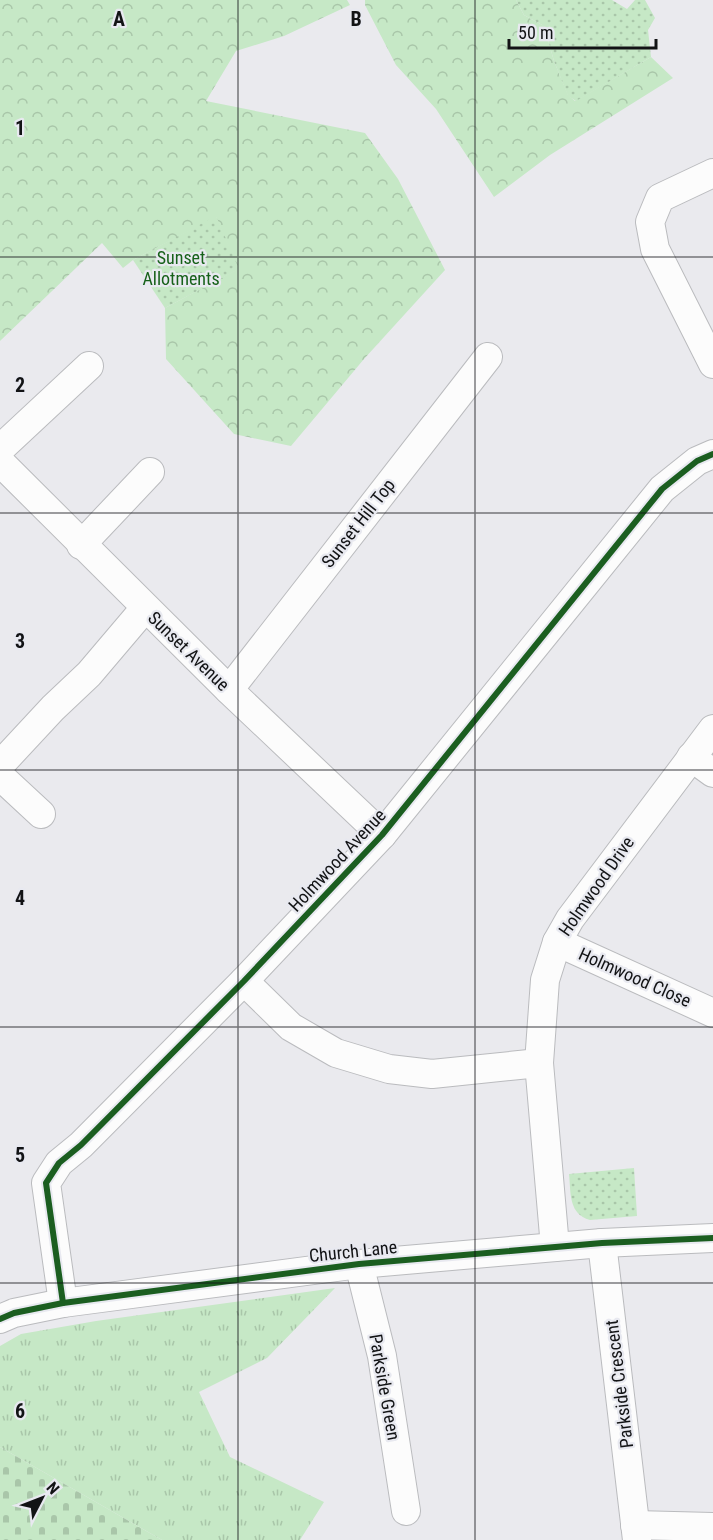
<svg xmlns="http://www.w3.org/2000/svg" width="713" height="1540" viewBox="0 0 713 1540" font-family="'Roboto Condensed',sans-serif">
	<defs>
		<pattern id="grass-tufts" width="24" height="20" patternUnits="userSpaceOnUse" patternTransform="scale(1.5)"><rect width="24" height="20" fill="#c6e8c6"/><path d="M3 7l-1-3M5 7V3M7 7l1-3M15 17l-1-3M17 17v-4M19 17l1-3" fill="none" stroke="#a9c6a9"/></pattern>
		<pattern id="forest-crowns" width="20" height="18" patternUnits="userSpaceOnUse" patternTransform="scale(1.5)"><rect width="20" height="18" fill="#c6e8c6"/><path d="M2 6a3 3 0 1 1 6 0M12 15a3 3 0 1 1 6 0" fill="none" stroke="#a9c6a9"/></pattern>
		<pattern id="cemetery-stones" width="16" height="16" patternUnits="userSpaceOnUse" patternTransform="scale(1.5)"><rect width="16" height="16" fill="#c6e8c6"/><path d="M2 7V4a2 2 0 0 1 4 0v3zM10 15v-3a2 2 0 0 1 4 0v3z" fill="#a9c6a9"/></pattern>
		<pattern id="garden-dots" width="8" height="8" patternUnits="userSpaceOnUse" patternTransform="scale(1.5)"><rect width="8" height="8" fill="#c6e8c6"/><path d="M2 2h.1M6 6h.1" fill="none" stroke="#a9c6a9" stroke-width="1.8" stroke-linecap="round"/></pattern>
	</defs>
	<rect width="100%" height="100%" fill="#eaeaee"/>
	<!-- grass -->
	<polygon fill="url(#grass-tufts)" points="335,1288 267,1358 199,1392 230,1457 324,1502 300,1540 162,1540 0,1447 0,1346 21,1334 96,1321"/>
	<!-- forest -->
	<g fill="url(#forest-crowns)">
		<polygon points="0,0 347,0 350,5 284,36 236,51 206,101 365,133 398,179 445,270 364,359 291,446 234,434 166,359 165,308 238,269 216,217 133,260 123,268 102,243 0,341"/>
		<polygon points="365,0 516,0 524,15 544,26 554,61 568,95 575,101 651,57 673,78 550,155 494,197 436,109 396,65 365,5"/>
	</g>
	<!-- cemetery -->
	<polygon fill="url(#cemetery-stones)" points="0,1447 162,1540 0,1540"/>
	<!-- garden -->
	<g fill="url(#garden-dots)">
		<polygon points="516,0 612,0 627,9 635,0 645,0 655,18 648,30 651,57 576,101 568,96 554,61 544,26 524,15"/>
		<polygon points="216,216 239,269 165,308 133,260"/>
		<path d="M634 1168 637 1216 590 1220C568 1214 571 1192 569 1174Z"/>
	</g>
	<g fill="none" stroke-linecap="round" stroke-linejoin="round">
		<!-- minor casing -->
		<g stroke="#babbbe" stroke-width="30">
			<g id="minor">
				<polyline points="713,173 660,198 650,222 655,249 713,364"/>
				<polyline points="0,449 89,366"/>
				<polyline points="0,462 229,690 382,835"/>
				<polyline points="81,545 150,472"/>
				<polyline points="229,690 488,357"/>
				<polyline points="691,757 713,773"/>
				<polyline points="0,765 53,708 89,674 145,608"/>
				<polyline points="0,776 41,814"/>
				<polyline points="557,942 713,1013"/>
				<polyline points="244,981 291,1027 336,1053 389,1069 432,1074 539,1063"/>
				<polyline points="602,1243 637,1540"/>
				<polyline points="555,1247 539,1063 545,980 557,942 570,919 713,729"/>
				<polyline points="359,1264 382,1356 406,1511"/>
				<polyline points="63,1303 46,1183 59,1163 81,1145 244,981 382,835 662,489 697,461 713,454"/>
				<polyline points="0,1319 14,1313 63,1303 359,1264 602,1243 713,1238"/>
				<polyline points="635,1525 713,1527"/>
			</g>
		</g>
		<!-- minor -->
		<use href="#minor" stroke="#fcfcfc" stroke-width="28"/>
		<!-- cycleway casing -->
		<g stroke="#e8e9f0" stroke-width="10">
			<g id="cycleway">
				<polyline points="63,1303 46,1183 59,1163 81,1145 244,981 382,835 662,489 697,461 713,454"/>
				<polyline points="0,1319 14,1313 63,1303 359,1264 602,1243 713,1238"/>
			</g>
		</g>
		<!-- cycleway -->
		<use href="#cycleway" stroke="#1b5e20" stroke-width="6"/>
	</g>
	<!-- grid -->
	<path fill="none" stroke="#121315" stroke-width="1.5" stroke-opacity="0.55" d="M238 0V1540M475 0V1540M0 257H713M0 513H713M0 770H713M0 1027H713M0 1283H713"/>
	<g text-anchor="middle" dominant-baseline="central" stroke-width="4.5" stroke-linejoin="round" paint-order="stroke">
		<!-- park labels -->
		<g font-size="18" fill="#166119" stroke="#e8e9f0">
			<text x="181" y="257">Sunset<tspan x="181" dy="21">Allotments</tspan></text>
		</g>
		<!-- street labels -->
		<g font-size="18" fill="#121315" stroke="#e8e9f0">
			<text transform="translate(358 523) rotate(-52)">Sunset Hill Top</text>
			<text transform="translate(189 651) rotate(44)">Sunset Avenue</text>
			<text transform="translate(337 860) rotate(-47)">Holmwood Avenue</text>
			<text transform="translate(596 886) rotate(-55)">Holmwood Drive</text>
			<text transform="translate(635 977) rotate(24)">Holmwood Close</text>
			<text transform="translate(353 1251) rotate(-6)">Church Lane</text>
			<text transform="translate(619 1384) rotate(-97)">Parkside Crescent</text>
			<text transform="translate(385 1387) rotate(80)">Parkside Green</text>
		</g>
	</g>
	<g font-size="20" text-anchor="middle" font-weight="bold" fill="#121315" stroke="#e8e9f0" stroke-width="4.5" stroke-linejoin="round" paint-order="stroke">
		<text x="119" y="26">A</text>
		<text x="356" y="26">B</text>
		<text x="20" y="135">1</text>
		<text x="20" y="392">2</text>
		<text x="20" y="648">3</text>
		<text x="20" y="905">4</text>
		<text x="20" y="1162">5</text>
		<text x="20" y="1418">6</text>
	</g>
	<!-- north arrow -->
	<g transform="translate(42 1498) rotate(48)" stroke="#e8e9f0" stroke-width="4.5" paint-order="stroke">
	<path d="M0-4.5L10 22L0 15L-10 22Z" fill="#121315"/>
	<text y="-9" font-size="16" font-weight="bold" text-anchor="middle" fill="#121315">N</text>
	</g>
	<!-- scale -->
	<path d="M509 39v9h147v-9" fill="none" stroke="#121315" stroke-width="3"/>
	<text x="518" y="39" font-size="18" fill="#121315" stroke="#e8e9f0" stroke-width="4.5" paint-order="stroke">50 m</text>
</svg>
